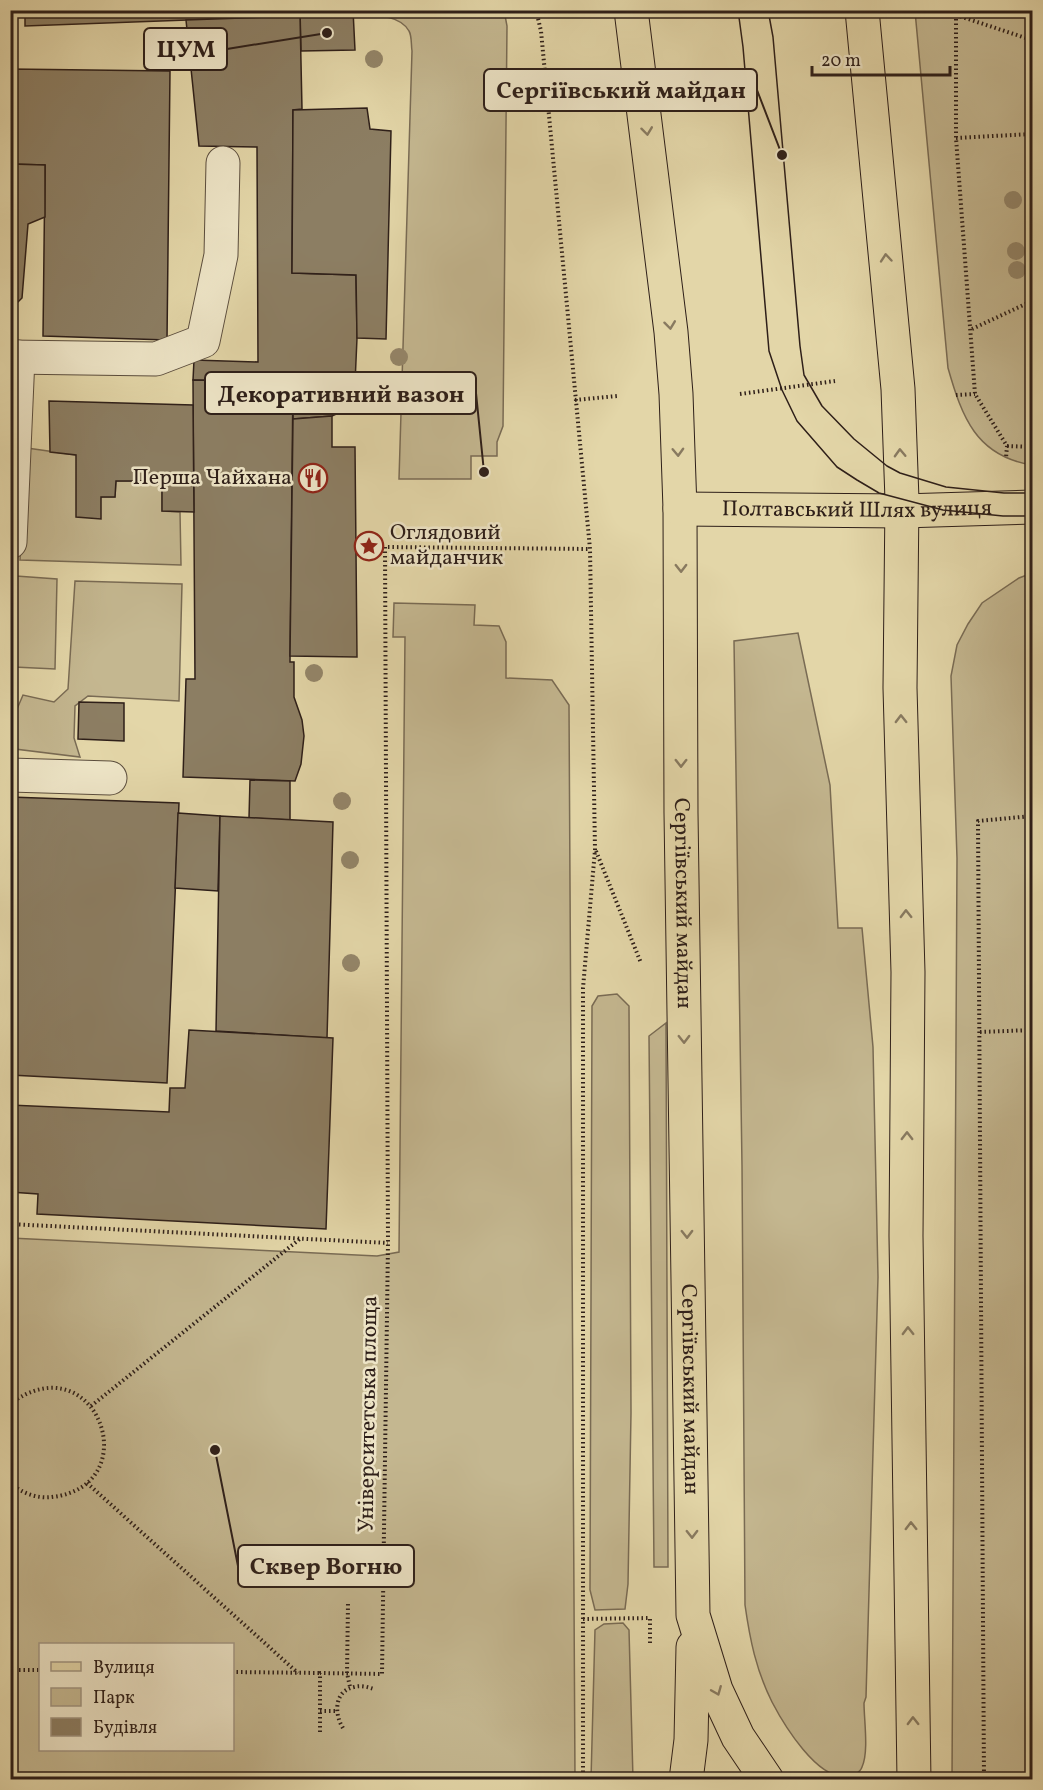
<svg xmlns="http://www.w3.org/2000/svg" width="1043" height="1790" viewBox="0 0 1043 1790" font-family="Vollkorn,serif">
	<rect width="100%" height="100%" fill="#e3d6a8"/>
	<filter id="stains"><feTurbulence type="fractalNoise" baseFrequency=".00333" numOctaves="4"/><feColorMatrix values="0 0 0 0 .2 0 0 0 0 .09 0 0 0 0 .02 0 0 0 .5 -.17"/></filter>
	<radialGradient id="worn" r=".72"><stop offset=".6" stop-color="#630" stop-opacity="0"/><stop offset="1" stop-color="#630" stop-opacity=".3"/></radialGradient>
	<!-- green -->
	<g fill="#c4b790" stroke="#796b54" stroke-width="1.5" fill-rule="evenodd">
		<path d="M504 10 507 26 503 426 497 442V456H471V479H399L412 51C411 45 412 36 409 31 399 13 371 16 353 15V11Z"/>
		<path d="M915 11H1032V465C976 456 962 417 948 368Z"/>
		<polygon points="27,448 76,455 101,497 115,497 116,481 162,481 162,511 180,512 181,565 20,560"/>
		<polygon points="1032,573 1032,1779 952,1779 957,858 951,676 957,645 968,624 982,603 1019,578"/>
		<polygon points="16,576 57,579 55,669 14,667"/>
		<polygon points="75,581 182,584 179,701 88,696 75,706 74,738 80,757 15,749 11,723 23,695 54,702 68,689"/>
		<path d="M394 603 475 605 474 625 499 626 506 642V678L552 680 569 705 575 1779H11V1238L377 1256 399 1252 405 637H393ZM40 1644H232V1750H40Z"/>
		<path d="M798 633 830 785 838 928H862L873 1047 878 1277 866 1697 864 1703C864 1720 869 1752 862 1767 860 1773 853 1776 847 1776 818 1781 784 1725 772 1702 756 1670 750 1640 745 1605L742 1165 734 641Z"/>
		<polygon points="617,994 629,1006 631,1413 628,1584 625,1609 595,1610 590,1590 592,1006 598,996"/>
		<polygon points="666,1023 668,1567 654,1567 649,1036"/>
		<polygon points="623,1623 629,1630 633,1779 591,1779 595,1630 604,1624"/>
	</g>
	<!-- building -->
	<g fill="#8c7e63" stroke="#2e1f19" stroke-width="1.5">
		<polygon points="25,10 300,10 300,16 25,26"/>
		<polygon points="300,10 353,10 355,50 301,51"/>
		<polygon points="300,16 302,109 293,110 292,273 356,275 357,338 354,406 332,416 293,419 293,382 193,380 194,360 258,362 257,147 199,146 186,20"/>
		<polygon points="10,69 170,71 167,340 43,336 45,165 10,164"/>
		<polygon points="367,108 370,129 391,131 386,339 357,338 356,275 292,273 293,110"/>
		<polygon points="10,164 45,165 45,217 28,224 22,298 10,310"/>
		<polygon points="193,380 293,382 290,662 294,662 294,697 302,720 304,736 301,764 295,781 183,777 186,679 195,679"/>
		<polygon points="49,401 193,405 194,512 162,511 162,481 116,481 115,497 101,497 101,519 76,517 76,455 50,452"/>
		<polygon points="332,416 332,447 355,447 357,657 290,656 293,419"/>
		<polygon points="79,702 124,703 124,741 78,739"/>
		<polygon points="250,780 290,781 290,820 249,818"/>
		<polygon points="10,797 179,803 167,1083 10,1075"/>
		<polygon points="178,813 220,816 218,891 175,888"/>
		<polygon points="220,816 333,822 327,1038 216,1031"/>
		<polygon points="189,1030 333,1038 326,1229 37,1214 38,1194 10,1192 10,1105 169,1112 170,1088 185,1088"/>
	</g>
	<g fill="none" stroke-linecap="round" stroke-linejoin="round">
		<!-- minor casing -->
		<g stroke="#5b4d3d" stroke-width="35">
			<g id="minor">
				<polyline points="10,357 156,359 203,341 221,255 223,163"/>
				<polyline points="10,542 18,357"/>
				<polyline points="10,775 110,778"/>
			</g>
		</g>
		<!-- major casing -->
		<g stroke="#2e1f19" stroke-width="35">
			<g id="major">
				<path id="s1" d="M631 10 671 332 676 394 680 509 681 813 693 1615 716 1690 738 1737 767 1780"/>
				<polyline points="862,10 898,389 902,500 900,688 908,972 906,1236 914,1780"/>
				<path id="s2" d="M680 509 902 511 1032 507"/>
				<polyline points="686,1780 691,1740 693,1647"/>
			</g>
		</g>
		<!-- path -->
		<g stroke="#2e1f19" stroke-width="4" stroke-dasharray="1.5 3" stroke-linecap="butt">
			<polyline points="536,10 541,31 590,549 595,850 583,988 583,1780"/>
			<polyline points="956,10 956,138 975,394 1007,446 1006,458"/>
			<polyline points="956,15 1032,40"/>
			<polyline points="956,138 1032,134"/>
			<polyline points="972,329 1032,301"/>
			<polyline points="740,394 835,381"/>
			<polyline points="956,395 975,394"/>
			<polyline points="575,400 617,396"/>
			<polyline points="1007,446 1032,447"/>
			<polyline points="596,851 641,963"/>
			<polyline points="980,1032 1032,1030"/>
			<polyline points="10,1224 388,1243"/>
			<path d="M10 1404C96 1340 149 1486 52 1497 38 1499 20 1493 10 1482"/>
			<polyline points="91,1406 301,1238"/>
			<polyline points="87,1483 298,1673"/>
			<polyline points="348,1604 347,1673 350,1687"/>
			<polyline points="583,1619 650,1618"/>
			<polyline points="650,1619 650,1644"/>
			<polyline points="10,1670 40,1670"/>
			<polyline points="232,1672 320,1673"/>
			<polyline points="320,1711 336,1711"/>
			<path d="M343 1728C334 1714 334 1691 354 1687 361 1685 368 1687 374 1689"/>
			<polyline points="320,1732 320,1673 382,1674 388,1243 385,547 590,549"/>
			<polyline points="984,1780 978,821 1032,816"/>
		</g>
		<!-- minor -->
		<use href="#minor" stroke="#ede4c6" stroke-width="33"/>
		<!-- major -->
		<use href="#major" stroke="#e3d6a8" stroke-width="33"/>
		<!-- tram -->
		<g stroke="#2e1f19" stroke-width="1.5">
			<polyline points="738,10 743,47 769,351 782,390 797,421 837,467 857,480 879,493 943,510 1003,516 1032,516"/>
			<polyline points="768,10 773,37 800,346 804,375 822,406 854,439 887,466 900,473 946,487 1004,493 1032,493"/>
		</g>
	</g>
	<!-- trees -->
	<g fill="#94866a">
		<circle cx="374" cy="59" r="9"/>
		<circle cx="1013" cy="200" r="9"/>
		<circle cx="1016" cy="251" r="9"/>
		<circle cx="1017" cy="270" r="9"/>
		<circle cx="399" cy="357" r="9"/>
		<circle cx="314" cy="673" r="9"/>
		<circle cx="342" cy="801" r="9"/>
		<circle cx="350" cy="860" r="9"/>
		<circle cx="351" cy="963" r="9"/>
	</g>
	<!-- one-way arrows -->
	<defs><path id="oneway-chevron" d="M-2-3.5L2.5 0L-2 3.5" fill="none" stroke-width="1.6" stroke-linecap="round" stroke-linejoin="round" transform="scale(1.5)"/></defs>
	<g stroke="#887a60">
		<use href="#oneway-chevron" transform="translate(647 131) rotate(83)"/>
		<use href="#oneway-chevron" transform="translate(886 258) rotate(-95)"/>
		<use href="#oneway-chevron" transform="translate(670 325) rotate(83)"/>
		<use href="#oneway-chevron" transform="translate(678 452) rotate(88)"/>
		<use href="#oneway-chevron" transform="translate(900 453) rotate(-92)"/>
		<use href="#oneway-chevron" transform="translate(681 568) rotate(89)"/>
		<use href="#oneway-chevron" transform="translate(901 719) rotate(-91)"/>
		<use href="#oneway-chevron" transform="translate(681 763) rotate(90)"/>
		<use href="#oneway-chevron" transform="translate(906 914) rotate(-91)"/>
		<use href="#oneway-chevron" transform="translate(684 1039) rotate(89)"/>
		<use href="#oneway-chevron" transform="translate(907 1136) rotate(-90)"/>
		<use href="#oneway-chevron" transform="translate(687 1234) rotate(89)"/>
		<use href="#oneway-chevron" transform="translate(908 1331) rotate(-91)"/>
		<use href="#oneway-chevron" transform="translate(911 1526) rotate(-91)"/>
		<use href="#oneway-chevron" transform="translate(692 1534) rotate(89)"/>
		<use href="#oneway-chevron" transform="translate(717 1691) rotate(68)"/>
		<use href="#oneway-chevron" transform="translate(913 1721) rotate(-91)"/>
	</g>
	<!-- icons -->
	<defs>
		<g id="restaurant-ring" transform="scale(1.5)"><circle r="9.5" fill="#ede4c6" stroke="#8f2418" stroke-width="1.5"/><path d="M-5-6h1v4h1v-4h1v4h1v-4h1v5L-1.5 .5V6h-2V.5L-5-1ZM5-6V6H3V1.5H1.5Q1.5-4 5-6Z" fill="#8f2418"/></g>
		<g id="sight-ring" transform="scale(1.5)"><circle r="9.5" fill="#ede4c6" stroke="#8f2418" stroke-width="1.5"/><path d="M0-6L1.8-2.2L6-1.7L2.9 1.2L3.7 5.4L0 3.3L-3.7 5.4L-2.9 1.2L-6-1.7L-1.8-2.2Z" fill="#8f2418"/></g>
	</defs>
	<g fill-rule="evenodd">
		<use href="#restaurant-ring" x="313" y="478"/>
		<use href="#sight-ring" x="369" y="546"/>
	</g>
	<g text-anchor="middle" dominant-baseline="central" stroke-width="5" stroke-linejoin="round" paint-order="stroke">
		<!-- poi labels -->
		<g font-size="22" fill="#2e1f19" stroke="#ede4c6" text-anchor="end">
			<text x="292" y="478">Перша Чайхана</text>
			<text x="390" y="533" text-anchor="start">Оглядовий<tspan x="390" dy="25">майданчик</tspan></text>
		</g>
		<!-- street labels -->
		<g font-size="22" fill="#2e1f19" stroke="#ede4c6">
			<text stroke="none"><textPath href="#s2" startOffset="177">Полтавський Шлях вулиця</textPath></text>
			<text stroke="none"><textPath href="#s1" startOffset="896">Сергіївський майдан</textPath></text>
			<text stroke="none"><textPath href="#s1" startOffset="1382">Сергіївський майдан</textPath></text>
			<text transform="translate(369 1414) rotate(-89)">Університетська площа</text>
		</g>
	</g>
	<!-- callouts -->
	<path fill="none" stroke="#2e1f19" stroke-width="2" d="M327 33L227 49M782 155L757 90M484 472L476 393M215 1450L238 1566"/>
	<g fill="#2e1f19" stroke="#ede4c6" stroke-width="2">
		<circle cx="327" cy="33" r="6"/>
		<circle cx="782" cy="155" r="6"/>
		<circle cx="484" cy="472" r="6"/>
		<circle cx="215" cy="1450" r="6"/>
	</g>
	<g fill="#ede4c6" stroke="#2e1f19" stroke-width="2">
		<rect x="144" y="28" width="83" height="42" rx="6"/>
		<rect x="484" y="69" width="273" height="42" rx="6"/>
		<rect x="205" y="372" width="271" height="42" rx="6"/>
		<rect x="238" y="1545" width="176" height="42" rx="6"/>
	</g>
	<g font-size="24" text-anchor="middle" font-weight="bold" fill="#2e1f19">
		<text x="186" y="57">ЦУМ</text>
		<text x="621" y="98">Сергіївський майдан</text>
		<text x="341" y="402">Декоративний вазон</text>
		<text x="326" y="1574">Сквер Вогню</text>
	</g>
	<!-- margin -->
	<rect width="1043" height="1790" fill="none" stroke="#e3d6a8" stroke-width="36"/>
	<rect x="12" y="12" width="1019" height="1766" fill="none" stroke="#2e1f19" stroke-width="3"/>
	<rect x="18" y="18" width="1007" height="1754" fill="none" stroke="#2e1f19" stroke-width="1.5"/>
	<!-- legend -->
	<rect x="39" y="1643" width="195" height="108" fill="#ede4c6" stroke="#a19581" stroke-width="1.5"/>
	<rect x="51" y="1662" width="30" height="9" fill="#e3d6a8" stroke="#a19581" stroke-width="1.5"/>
	<text x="93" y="1673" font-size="18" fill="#2e1f19">Вулиця</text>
	<rect x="51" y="1688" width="30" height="18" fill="#c4b790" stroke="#a19581" stroke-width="1.5"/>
	<text x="93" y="1703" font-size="18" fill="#2e1f19">Парк</text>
	<rect x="51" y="1718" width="30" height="18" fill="#8c7e63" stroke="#a19581" stroke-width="1.5"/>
	<text x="93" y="1733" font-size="18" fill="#2e1f19">Будівля</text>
	<!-- scale -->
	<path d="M812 66v9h138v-9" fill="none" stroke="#2e1f19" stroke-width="3"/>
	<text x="821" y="66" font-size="18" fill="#2e1f19" stroke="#ede4c6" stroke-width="4.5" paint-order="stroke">20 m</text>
	<rect width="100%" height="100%" filter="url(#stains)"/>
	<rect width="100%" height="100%" fill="url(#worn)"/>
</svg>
